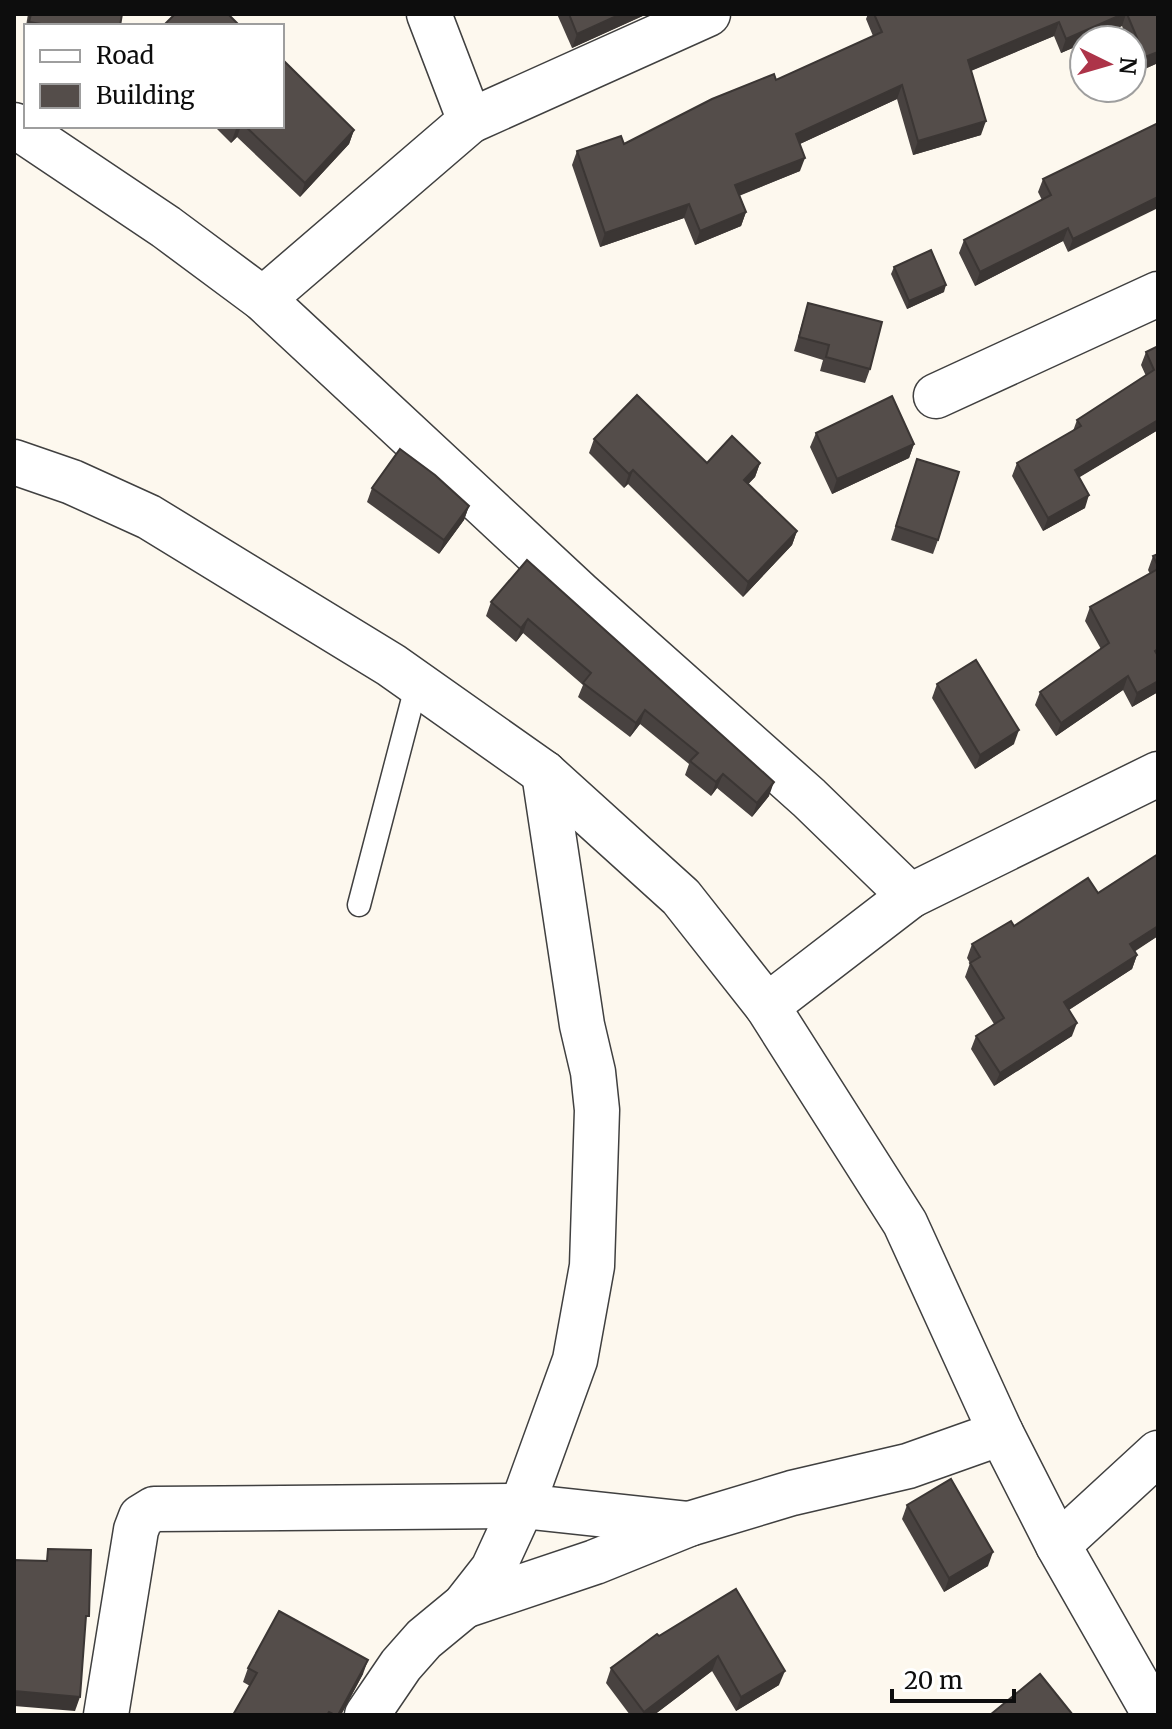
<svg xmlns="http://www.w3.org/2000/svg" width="1172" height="1729" viewBox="0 0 1172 1729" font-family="Merriweather,serif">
	<rect width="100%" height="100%" fill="#fdf8ee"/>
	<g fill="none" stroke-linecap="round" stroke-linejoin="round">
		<!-- lane casing -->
		<g stroke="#404040" stroke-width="25">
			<polyline id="lane" points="359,905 417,683"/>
		</g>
		<!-- street casing -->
		<g stroke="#404040" stroke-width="47">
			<g id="street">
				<polyline points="470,121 708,14"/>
				<polyline points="14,125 166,227 263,299 580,594 809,798 910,896 1158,774"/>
				<polyline points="263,299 470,121 429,14"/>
				<polyline points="936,396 1158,294"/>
				<polyline points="14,462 72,482 149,517 391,665 544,773 681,897 767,1006 905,1223 1001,1433 1058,1545 1155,1715"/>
				<polyline points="767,1006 910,896"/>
				<polyline points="1058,1545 1158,1453"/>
				<polyline points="464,1606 595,1562 689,1524 792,1493 908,1466 1001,1433"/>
				<polyline points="106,1715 136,1530 141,1517 154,1509 522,1506 689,1524"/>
				<polyline points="367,1715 401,1665 424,1639 464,1606 493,1569 522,1506 575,1360 592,1266 597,1110 593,1072 582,1025 544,773"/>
			</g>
		</g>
		<!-- lane -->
		<use href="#lane" stroke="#fff" stroke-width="22"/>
		<!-- street -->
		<use href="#street" stroke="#fff" stroke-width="44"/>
	</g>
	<!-- wall -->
	<g fill="#484240">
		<polygon points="28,14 122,14 120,26 26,26"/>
		<polygon points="557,14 647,14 572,48"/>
		<polygon points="868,14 1158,14 1158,63 1140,71 1132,52 1132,40 1127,40 1122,26 1084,40 1084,43 1061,53 1054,36 971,71 981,135 913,155 897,99 800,144 800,171 739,196 746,212 741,226 695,245 684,218 600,247 572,165 577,151 624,144 776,80 873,36 866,19"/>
		<polygon points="1158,123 1068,252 1063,241 975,286 959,253 964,240 1042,200 1038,192 1043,179"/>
		<polygon points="214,126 282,126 354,130 349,144 300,197 237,137 231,143"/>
		<polygon points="894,267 944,292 907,309 891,274"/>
		<polygon points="808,303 870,369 865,383 820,371 823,360 794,351"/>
		<polygon points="1158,346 1158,430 1079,477 1085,508 1043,531 1012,476 1017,463 1073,431 1077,420 1146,376 1141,365 1146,352"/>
		<polygon points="816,433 914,444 909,458 832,494 810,447"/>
		<polygon points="594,439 707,463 760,463 755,477 748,484 797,531 792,545 743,597 628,484 624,488 589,453"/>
		<polygon points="917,459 938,540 933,554 891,540"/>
		<polygon points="372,488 469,506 464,520 439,554 367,502"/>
		<polygon points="1158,554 1158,692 1132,707 1123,690 1056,736 1035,705 1040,692 1101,649 1085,621 1090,607 1150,574 1148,570 1153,556"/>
		<polygon points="527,560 769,796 752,817 717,788 711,796 685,775 689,764 640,724 630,737 578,697 583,685 523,633 516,642 486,616 491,602"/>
		<polygon points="937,684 1014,744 975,769 932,698"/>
		<polygon points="1098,893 1158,936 1134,951 1137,955 1132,969 1069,1010 1072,1036 994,1086 971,1049 976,1036 994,1024 965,977 970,963 967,958 972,944 1014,926"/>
		<polygon points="907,1505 988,1566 944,1592 902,1519"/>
		<polygon points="736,1589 779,1685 736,1711 712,1671 654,1715 630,1715 606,1683 611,1668 659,1636"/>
		<polygon points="248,1668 363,1674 341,1715 233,1715 250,1686 243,1682"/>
	</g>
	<!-- shaded-wall -->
	<g fill="#3b3634">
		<polygon points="621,14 647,14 572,48 577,34"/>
		<polygon points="1123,14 1126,14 1122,26 1091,40 1084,40 1084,43 1061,53 1066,39"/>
		<polygon points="1059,22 1054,36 963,74 968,60"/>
		<polygon points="1158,52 1158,63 1140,71 1145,57"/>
		<polygon points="902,85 897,99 791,148 796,134"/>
		<polygon points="986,121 981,135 913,155 918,141"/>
		<polygon points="239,126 241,126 237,137 231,143 236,129"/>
		<polygon points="354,130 349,144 300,197 305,183"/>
		<polygon points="805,158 800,171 730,199 735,185"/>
		<polygon points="1158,197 1158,208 1068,252 1073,239"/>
		<polygon points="689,204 684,218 600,247 605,233"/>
		<polygon points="746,212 741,226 695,245 700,231"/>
		<polygon points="1068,228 1063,241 975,286 980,272"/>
		<polygon points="946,285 944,292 907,309 909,301"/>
		<polygon points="1158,420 1158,430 1070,483 1075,470"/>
		<polygon points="914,444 909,458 832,494 837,479"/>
		<polygon points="760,463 755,477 739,494 744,480"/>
		<polygon points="633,470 628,484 624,488 629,474"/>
		<polygon points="1089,495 1085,508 1043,531 1048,518"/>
		<polygon points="469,506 464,520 439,554 444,540"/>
		<polygon points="797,531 792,545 743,597 748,582"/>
		<polygon points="528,619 523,633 516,642 521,628"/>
		<polygon points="1128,676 1123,690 1056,736 1061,723"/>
		<polygon points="1158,681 1158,692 1132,707 1137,693"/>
		<polygon points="645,710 640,724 630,737 636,723"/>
		<polygon points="1019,730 1014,744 975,769 980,755"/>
		<polygon points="723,774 717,788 711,796 716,782"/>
		<polygon points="774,782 769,796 752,817 757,803"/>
		<polygon points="1158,926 1158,936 1125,958 1130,944"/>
		<polygon points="1137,955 1132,969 1059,1016 1064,1002"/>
		<polygon points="1077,1023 1072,1036 994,1086 1000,1073"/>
		<polygon points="993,1552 988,1566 944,1592 949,1578"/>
		<polygon points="718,1656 712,1671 654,1715 643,1715 644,1712"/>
		<polygon points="368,1660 363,1674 341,1715 338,1715"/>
		<polygon points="785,1671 779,1685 736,1711 741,1697"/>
		<polygon points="14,1691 80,1697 75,1711 14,1706"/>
	</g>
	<!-- building -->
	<g fill="#544d4a" stroke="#3b3634" stroke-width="2">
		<polygon points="31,14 122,14 120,26 53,26 29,22"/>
		<polygon points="175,14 228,14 240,26 163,26"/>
		<polygon points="569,14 621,14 577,34"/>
		<polygon points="874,14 1123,14 1066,39 1059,22 968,60 986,121 918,141 902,85 796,134 805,158 735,185 746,212 700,231 689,204 605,233 577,151 621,136 624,144 712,99 774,74 776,80 882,32"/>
		<polygon points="1127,14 1158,14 1158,52 1145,57"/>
		<polygon points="282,59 354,130 305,183 245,126 282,126"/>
		<polygon points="1158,123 1158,197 1073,239 1068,228 980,272 964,240 1051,195 1043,179"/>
		<polygon points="931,250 946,285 909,301 894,267"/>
		<polygon points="808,303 882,322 870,369 826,357 829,345 799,337"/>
		<polygon points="1158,346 1158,420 1075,470 1089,495 1048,518 1017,463 1081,426 1077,420 1154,370 1146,352"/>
		<polygon points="637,395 707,463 732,436 760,463 744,480 797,531 748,582 633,470 629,474 594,439"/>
		<polygon points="892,396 914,444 837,479 816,433"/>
		<polygon points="400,449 435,475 469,506 444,540 372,488"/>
		<polygon points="917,459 959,472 938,540 896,526"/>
		<polygon points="1158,554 1158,566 1153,556"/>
		<polygon points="527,560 774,782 757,803 723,774 716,782 690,761 698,753 645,710 636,723 583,683 591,673 528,619 521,628 491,602"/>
		<polygon points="1158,569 1158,649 1155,651 1158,656 1158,681 1137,693 1128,676 1061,723 1040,692 1109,643 1090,607"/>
		<polygon points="976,660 1019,730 980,755 937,684"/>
		<polygon points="1158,854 1158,926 1130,944 1137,955 1064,1002 1077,1023 1000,1073 976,1036 1004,1018 970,963 980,957 972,944 1011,921 1014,926 1088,878 1098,893"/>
		<polygon points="951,1479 993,1552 949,1578 907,1505"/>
		<polygon points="48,1549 91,1550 89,1616 86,1616 80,1697 14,1691 14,1560 47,1561"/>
		<polygon points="736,1589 785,1671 741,1697 718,1656 644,1712 611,1668 657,1634 659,1636"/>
		<polygon points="279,1611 368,1660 338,1715 335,1715 329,1712 327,1715 233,1715 257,1673 248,1668"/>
		<polygon points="1040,1674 1073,1715 990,1715"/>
	</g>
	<!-- border -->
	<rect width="1172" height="1729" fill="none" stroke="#0d0d0d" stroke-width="32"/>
	<!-- legend -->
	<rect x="24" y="24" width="260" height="104" fill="#ffffff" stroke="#9e9e9e" stroke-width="2"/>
	<rect x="40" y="50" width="40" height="12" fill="#ffffff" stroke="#9e9e9e" stroke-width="2"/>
	<text x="96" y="64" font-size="24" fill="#0d0d0d">Road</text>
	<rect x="40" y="84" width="40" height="24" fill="#544d4a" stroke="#9e9e9e" stroke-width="2"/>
	<text x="96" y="104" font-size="24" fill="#0d0d0d">Building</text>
	<!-- north arrow -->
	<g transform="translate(1108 64) rotate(95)"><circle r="38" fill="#ffffff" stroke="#9e9e9e" stroke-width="2"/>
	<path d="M0-6L14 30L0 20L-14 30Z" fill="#ad3449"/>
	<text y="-12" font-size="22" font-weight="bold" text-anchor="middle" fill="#0d0d0d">N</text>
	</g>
	<!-- scale -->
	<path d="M892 1689v12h122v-12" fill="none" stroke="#0d0d0d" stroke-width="4"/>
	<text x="904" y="1689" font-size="24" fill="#0d0d0d" stroke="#ffffff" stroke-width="6" paint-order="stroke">20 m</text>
</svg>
